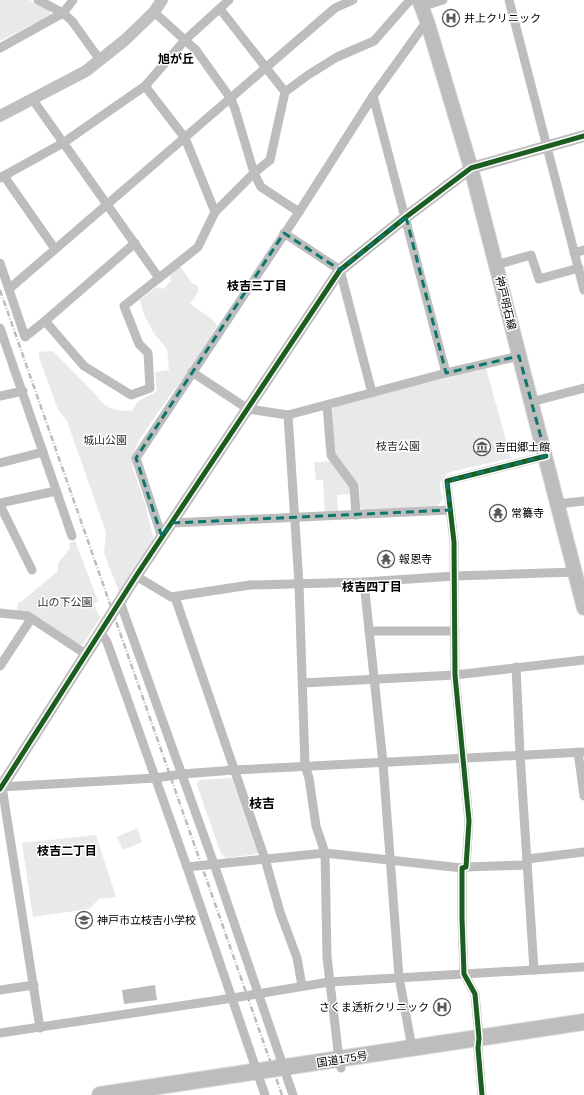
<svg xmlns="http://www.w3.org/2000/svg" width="584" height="1095" viewBox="0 0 584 1095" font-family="Helvetica,'Noto Sans JP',sans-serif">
	<rect width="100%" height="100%" fill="#fff"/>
	<!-- green -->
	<g fill="#e9e9e9">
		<polygon points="0,0 29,0 50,10 51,15 0,41"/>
		<path d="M180 266 192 283 198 286V292L190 304 213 320 217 326 196 361 161 408 139 440 132 456 133 469 144 500 154 540 134 567 119 592 104 553 106 532 67 421 58 410 39 357V352L53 351 97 396C104 409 118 411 132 411L137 402 157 391 155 372 169 370 167 349 153 332 144 315 140 300 157 287 164 289 171 281 170 276Z"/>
		<path d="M486 368 511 458 450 472C437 481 439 485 443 499L436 508 367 511 360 508 359 484H351L352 494 337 495 338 512 325 514 323 480H316L314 462 335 461 332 411 335 406Z"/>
		<polygon points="75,541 98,601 94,604 100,618 84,643 80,647 37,619 33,613 19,613 17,609 18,603 22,601 58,571 58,563 70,549 69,543"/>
		<polygon points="232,778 260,851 257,854 226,858 221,854 197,785 199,780"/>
		<polygon points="137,828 142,842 123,850 117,837"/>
		<polygon points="96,835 116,897 99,899 89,909 33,917 22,843"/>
	</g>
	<!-- water -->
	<polygon fill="#bbb" points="155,985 157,1000 124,1004 122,990"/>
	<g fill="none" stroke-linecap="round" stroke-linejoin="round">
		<!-- primary casing -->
		<g stroke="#dbdbdb" stroke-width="16">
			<polyline id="primary" points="419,0 427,21 471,168 584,608"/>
		</g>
		<!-- highway casing -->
		<g stroke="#dbdbdb" stroke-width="18">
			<polyline id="highway" points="100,1095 584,1022"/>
		</g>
		<!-- street -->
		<g stroke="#bdbdbd" stroke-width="9">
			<polyline points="38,0 63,13 72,21 100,60"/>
			<polyline points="509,0 584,290"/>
			<polyline points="421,7 443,0"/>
			<polyline points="220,9 285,92"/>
			<polyline points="154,12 196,50 231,99 235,109 254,173 261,187 299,212"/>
			<polyline points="0,48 63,13 73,0"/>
			<polyline points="145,86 185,138 215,212"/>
			<polyline points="373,96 446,373"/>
			<polyline points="33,100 159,278"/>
			<polyline points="4,176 55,249"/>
			<polyline points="0,178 63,143 145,86 185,40 229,0"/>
			<polyline points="284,233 340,270 372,393"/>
			<polyline points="574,253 584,250"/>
			<polyline points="0,263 25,337 45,321 135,243"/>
			<polyline points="496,265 531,255 539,279 579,268"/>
			<polyline points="9,289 335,8 353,0"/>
			<polyline points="45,321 84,366 131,395 150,388 148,353 139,344 124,306 198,247 215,212 254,173 270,160 285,92 308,75 337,57 374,41 410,0"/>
			<polyline points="0,328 72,536"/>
			<polyline points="192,372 248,409 288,415 446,373 519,356"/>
			<polyline points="0,396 23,391"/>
			<polyline points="531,402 584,388"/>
			<polyline points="327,405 331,455 354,486 356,515"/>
			<polyline points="288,415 299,584 305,766 309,778 316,826 325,853 327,957 339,1059 341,1068"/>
			<polyline points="0,463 43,452"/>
			<polyline points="0,503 56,491"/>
			<polyline points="558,504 584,501"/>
			<polyline points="0,505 32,570"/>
			<polyline points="172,523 450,510"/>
			<polyline points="162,537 136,458 299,212 373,96 427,21"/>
			<polyline points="136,576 171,597 250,585 364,582 455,576 575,572"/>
			<polyline points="364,582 383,763 399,977 412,1048"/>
			<polyline points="175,597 265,859 280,912 297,958 302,986"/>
			<polyline points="120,602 214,864 293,1095"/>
			<polyline points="0,613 28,616 87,655"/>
			<polyline points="369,631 455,631"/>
			<polyline points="101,632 107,642 187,867 265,1095"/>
			<polyline points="0,666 31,619"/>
			<polyline points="516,667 520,754 534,970"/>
			<polyline points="303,683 455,675 584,660"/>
			<polyline points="578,752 584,796"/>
			<polyline points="0,787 156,778 182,774 235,770 584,752"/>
			<polyline points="2,787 40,1028"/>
			<polyline points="527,859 584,852"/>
			<polyline points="187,867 325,853 462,868"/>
			<polyline points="466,867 527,865"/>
			<polyline points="0,990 34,985"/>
			<polyline points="0,1033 233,998 329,982 584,967"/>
			<polyline points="482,1095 478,1048 479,1038 475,994 464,974 462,918 462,868 466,867 469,821 455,675 454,542 447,481 546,456"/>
		</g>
		<!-- secondary -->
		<g stroke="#c0c0c0" stroke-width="12">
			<polyline points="0,116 86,71 125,40 154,12 162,0"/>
			<polyline points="0,789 136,576 340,270 406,217 471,168 584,136"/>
		</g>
		<!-- primary -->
		<use href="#primary" stroke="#bdbdbd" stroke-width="14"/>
		<!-- highway -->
		<use href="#highway" stroke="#bdbdbd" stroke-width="16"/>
		<!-- rail -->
		<polyline stroke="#bdbdbd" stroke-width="2.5" stroke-dasharray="6 2 1 2" stroke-linecap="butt" points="0,290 282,1095"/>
		<!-- cycleway casing -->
		<g stroke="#fff" stroke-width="8">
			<g id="cycleway">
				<polyline points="0,789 136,576 340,270 406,217 471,168 584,136"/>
				<polyline points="482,1095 478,1048 479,1038 475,994 464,974 462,918 462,868 466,867 469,821 455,675 454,542 447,481 546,456"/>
			</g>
		</g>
		<!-- cycleway -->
		<use href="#cycleway" stroke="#1b5e20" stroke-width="5"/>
	</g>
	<!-- marked area -->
	<path fill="none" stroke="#0f766e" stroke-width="3" stroke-dasharray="8 5" stroke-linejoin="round" d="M406 217 446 373 519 356 546 456 447 481 450 510 172 523 162 537 136 458 284 233 340 270Z"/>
	<!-- icons -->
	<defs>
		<g id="hospital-ring" transform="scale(0.9)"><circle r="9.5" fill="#fff" stroke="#595959" stroke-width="1.5"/><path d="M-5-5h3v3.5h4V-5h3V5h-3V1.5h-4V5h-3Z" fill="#595959"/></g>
		<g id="museum-ring" transform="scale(0.9)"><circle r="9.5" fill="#fff" stroke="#595959" stroke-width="1.5"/><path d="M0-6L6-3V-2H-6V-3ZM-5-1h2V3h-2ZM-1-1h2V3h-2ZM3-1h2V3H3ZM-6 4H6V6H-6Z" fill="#595959"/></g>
		<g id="temple-ring" transform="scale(0.9)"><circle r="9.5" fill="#fff" stroke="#595959" stroke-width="1.5"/><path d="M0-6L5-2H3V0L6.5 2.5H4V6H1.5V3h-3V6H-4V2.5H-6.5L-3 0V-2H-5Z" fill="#595959"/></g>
		<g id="school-ring" transform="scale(0.9)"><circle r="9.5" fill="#fff" stroke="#595959" stroke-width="1.5"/><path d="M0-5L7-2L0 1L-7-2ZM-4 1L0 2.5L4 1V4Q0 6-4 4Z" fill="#595959"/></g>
	</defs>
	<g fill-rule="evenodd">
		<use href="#hospital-ring" x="451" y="18"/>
		<use href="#museum-ring" x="482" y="447"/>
		<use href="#temple-ring" x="498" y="513"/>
		<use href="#temple-ring" x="386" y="559"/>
		<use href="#school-ring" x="84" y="920"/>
		<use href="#hospital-ring" x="442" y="1007"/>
	</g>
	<g text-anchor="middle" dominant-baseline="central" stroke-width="3" stroke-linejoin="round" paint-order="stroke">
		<!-- poi labels -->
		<g font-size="11" fill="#000" stroke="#fff" text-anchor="start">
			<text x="464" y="18">井上クリニック</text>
			<text x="495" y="447">吉田郷土館</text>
			<text x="511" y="513">常纂寺</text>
			<text x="399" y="559">報恩寺</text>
			<text x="97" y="920">神戸市立枝吉小学校</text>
			<text x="429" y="1007" text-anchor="end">さくま透析クリニック</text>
		</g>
		<!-- street labels -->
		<g font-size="11" fill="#000" stroke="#fff">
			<text transform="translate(506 303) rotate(76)">神戸明石線</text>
			<text transform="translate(342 1059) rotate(-9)">国道175号</text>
		</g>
		<!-- park labels -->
		<g font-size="11" fill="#2e2e2e" stroke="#fff">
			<text x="105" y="440">城山公園</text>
			<text x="398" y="446">枝吉公園</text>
			<text x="65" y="602">山の下公園</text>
		</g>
		<!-- neighbourhood labels -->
		<g font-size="12" font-weight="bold" fill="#000" stroke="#fff">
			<text x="176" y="59">旭が丘</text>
			<text x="257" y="286">枝吉三丁目</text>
			<text x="372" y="587">枝吉四丁目</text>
			<text x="67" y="851">枝吉二丁目</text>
		</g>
		<!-- quarter labels -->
		<g font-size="13" font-weight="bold" fill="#000" stroke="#fff">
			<text x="262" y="803">枝吉</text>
		</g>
	</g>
</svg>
